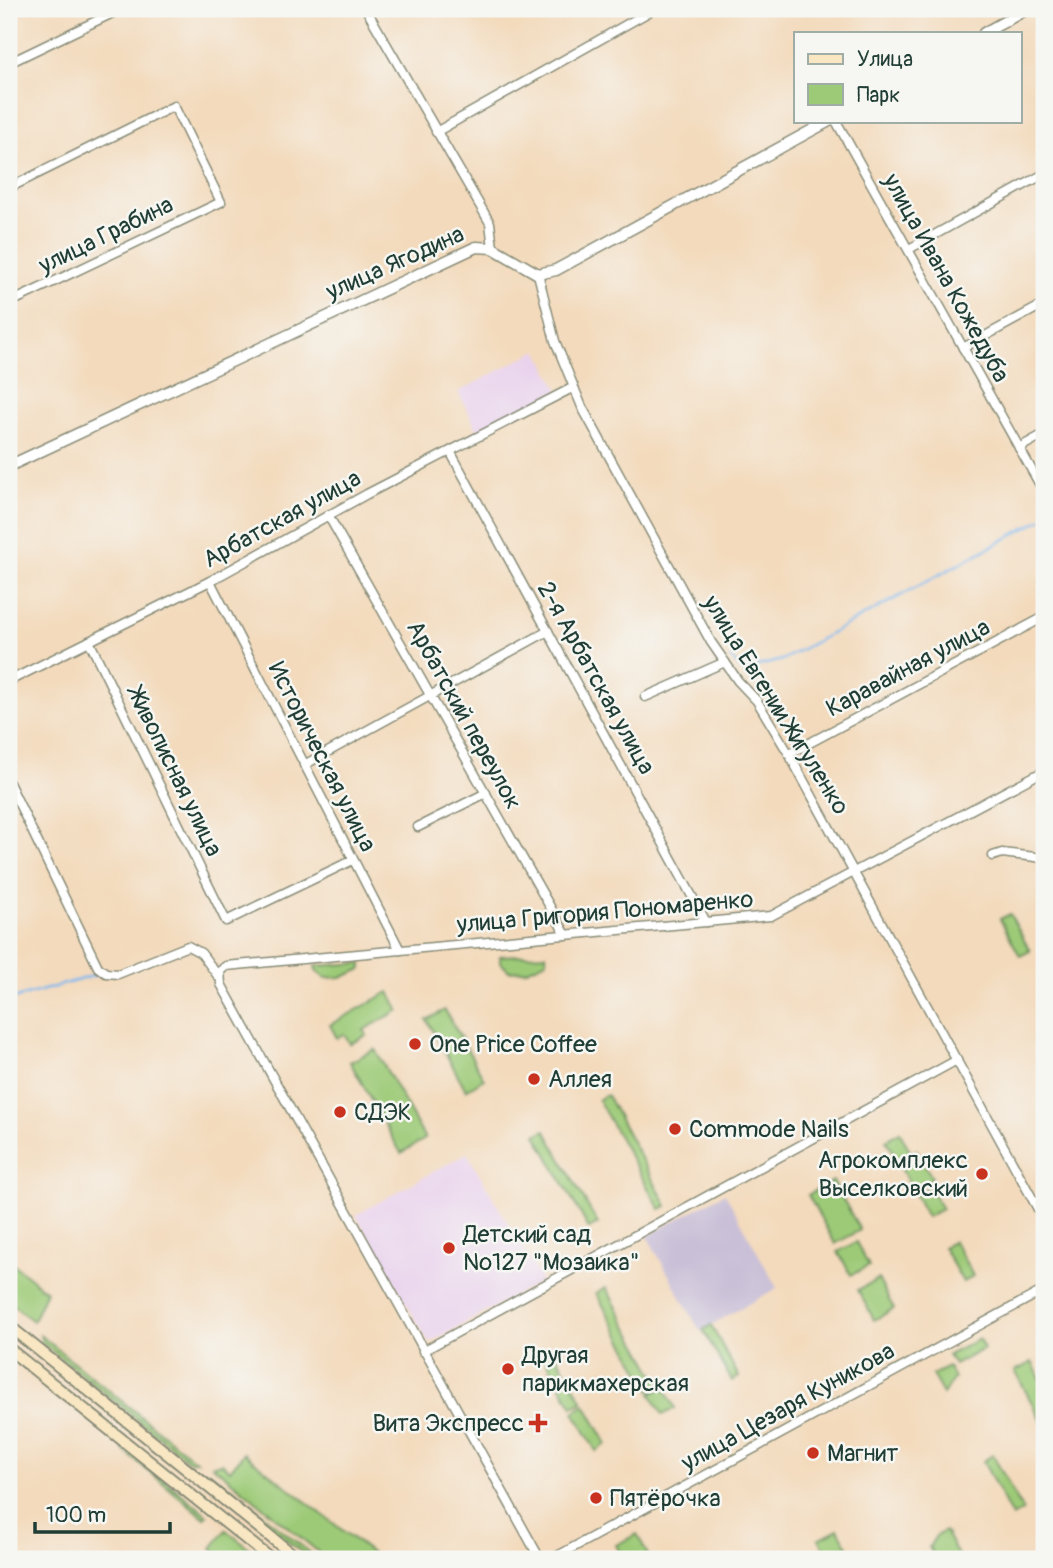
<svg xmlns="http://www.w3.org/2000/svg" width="1053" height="1568" viewBox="0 0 1053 1568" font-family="Pangolin,sans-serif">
	<rect width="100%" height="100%" fill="#f6f6f2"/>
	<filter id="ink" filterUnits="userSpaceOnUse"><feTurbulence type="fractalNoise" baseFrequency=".0143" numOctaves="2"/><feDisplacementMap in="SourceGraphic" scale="14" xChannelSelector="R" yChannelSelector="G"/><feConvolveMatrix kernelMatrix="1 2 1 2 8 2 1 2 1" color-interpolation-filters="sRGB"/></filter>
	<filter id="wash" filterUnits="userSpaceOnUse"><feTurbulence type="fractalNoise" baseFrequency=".00686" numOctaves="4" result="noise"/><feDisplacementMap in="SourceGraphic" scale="28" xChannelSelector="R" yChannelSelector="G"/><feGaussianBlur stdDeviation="1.57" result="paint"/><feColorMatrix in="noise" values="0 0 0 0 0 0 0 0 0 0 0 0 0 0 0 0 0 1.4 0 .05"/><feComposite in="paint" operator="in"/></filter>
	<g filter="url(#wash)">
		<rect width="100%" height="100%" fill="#f3dabc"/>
		<!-- built -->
		<g fill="#e9d2ed">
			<polygon points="538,350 559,391 479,433 458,392"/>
			<polygon points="467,1153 542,1281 429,1343 356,1215"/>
		</g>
		<!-- industrial -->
		<polygon fill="#c9bfd7" points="725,1193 777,1288 700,1331 647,1236"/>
		<!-- green -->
		<g fill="#9dca77" stroke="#5e8456" stroke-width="2">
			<polygon points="1010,914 1030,951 1020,956 1000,919"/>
			<polygon points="546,954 547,961 527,970 509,971 500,962 500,956"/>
			<polygon points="362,963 362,969 343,977 325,978 316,970 315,966"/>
			<polygon points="389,992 399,1010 364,1030 367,1035 350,1044 344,1034 337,1038 330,1025"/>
			<polygon points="445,1010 484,1079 466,1090 427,1020"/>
			<polygon points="375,1049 425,1139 401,1153 350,1062"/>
			<polygon points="607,1095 667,1206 660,1209 598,1100"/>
			<polygon points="545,1130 598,1224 589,1229 536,1135"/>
			<polygon points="900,1132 911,1153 917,1150 932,1178 912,1189 886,1140"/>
			<polygon points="833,1181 860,1230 835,1244 808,1195"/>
			<polygon points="929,1187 942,1209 927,1217 915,1195"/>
			<polygon points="954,1241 973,1276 963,1282 943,1247"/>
			<polygon points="856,1242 869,1266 851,1275 838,1252"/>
			<polygon points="9,1261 46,1291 33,1321 9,1302"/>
			<polygon points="878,1279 894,1309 874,1320 858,1290"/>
			<polygon points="606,1288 661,1386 651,1391 596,1293"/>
			<polygon points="711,1325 739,1377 732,1381 703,1330"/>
			<polygon points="40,1335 196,1461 189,1461 42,1343"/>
			<polygon points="979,1339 984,1349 954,1365 948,1355"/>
			<polygon points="553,1349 583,1402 573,1407 543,1355"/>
			<polygon points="1032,1362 1044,1386 1044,1426 1015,1371"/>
			<polygon points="948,1367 954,1378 943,1394 932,1375"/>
			<polygon points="664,1387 675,1408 663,1415 651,1394"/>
			<polygon points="585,1405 607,1444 596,1451 574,1412"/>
			<polygon points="122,1449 137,1457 207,1515 205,1518"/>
			<polygon points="244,1453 379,1559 327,1559 212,1465 222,1463 230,1470"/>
			<polygon points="993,1455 1023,1511 1012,1517 983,1461"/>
			<polygon points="208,1471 318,1559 310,1559 209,1478"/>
			<polygon points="838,1529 855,1559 830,1559 819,1539"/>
			<polygon points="226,1530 262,1559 226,1559 212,1548"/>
			<polygon points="945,1531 960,1559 936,1559 929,1547 936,1536"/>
			<polygon points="637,1534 650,1559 623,1559 616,1545"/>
		</g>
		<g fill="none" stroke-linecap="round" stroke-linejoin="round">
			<!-- stream -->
			<g stroke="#7cb8ee" stroke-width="2.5">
				<polyline points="731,658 742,670 782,660 1044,518"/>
				<polyline points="9,1000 96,975"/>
			</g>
		</g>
	</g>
	<g filter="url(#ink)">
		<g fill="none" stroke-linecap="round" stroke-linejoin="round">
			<!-- minor casing -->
			<g stroke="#898c78" stroke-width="11">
				<g id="minor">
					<polyline points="366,9 490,223 493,248"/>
					<polyline points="9,63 121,9"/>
					<polyline points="836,121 1044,492"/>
					<polyline points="436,132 654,9"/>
					<polyline points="9,188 174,106 221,202 9,303"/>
					<polyline points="909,249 1044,174"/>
					<polyline points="538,274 555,341 582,407 711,642 738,681 757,701 789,754 1044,1220"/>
					<polyline points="963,348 1044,304"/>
					<polyline points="1019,448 1044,434"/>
					<polyline points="451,453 706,922"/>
					<polyline points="328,515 566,935"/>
					<polyline points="210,581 400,950"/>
					<polyline points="89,641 226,921 353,860"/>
					<polyline points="9,681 210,581 367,494 572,388"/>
					<polyline points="645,697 725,662"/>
					<polyline points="789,754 1044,617"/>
					<polyline points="304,765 548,631"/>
					<polyline points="9,783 98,967 106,973 118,974 188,946 201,953 218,976"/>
					<polyline points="418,827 486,793"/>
					<polyline points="993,856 1002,853 1044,858"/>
					<polyline points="423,1351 957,1060"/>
					<polyline points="540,1559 221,984 220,971 226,966 771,916 1044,771"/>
					<polyline points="552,1559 1044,1290"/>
				</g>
			</g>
			<!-- tertiary casing -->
			<g stroke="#898c78" stroke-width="13">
				<g id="tertiary">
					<polyline points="984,33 1027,9"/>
					<polyline points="9,466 476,247 493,248 538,274 556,270 829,121"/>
				</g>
			</g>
			<!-- secondary casing -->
			<g stroke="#898c78" stroke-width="14">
				<g id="secondary">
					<polyline points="9,1326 298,1559"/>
					<polyline points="9,1349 271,1559"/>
				</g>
			</g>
			<!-- minor -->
			<use href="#minor" stroke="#fff" stroke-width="8"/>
			<!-- tertiary -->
			<use href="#tertiary" stroke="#fff" stroke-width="10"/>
			<!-- secondary -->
			<use href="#secondary" stroke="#f9e7c3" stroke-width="10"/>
		</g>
	</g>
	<!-- markers -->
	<g fill="#c8321e" stroke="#f6f6f2" stroke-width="2.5">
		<circle cx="415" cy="1044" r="7"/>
		<circle cx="534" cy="1079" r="7"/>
		<circle cx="340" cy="1112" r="7"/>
		<circle cx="675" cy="1129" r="7"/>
		<circle cx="982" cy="1174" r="7"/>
		<circle cx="449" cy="1248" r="7"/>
		<circle cx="508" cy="1369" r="7"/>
		<path d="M534.5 1412.5h7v7h7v7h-7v7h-7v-7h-7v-7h7z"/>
		<circle cx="813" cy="1453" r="7"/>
		<circle cx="596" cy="1498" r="7"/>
	</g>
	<g text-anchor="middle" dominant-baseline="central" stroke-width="5" stroke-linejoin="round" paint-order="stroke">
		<!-- street labels -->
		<g font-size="24" fill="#1f3d34" stroke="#f6f6f2">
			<text transform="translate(106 235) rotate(-26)">улица Грабина</text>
			<text transform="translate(395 263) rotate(-24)">улица Ягодина</text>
			<text transform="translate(946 278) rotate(61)">улица Ивана Кожедуба</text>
			<text transform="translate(282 519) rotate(-29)">Арбатская улица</text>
			<text transform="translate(908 668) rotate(-28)">Каравайная улица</text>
			<text transform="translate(596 678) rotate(61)">2-я Арбатская улица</text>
			<text transform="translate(776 705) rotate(58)">улица Евгении Жигуленко</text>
			<text transform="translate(464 715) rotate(61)">Арбатский переулок</text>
			<text transform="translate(322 757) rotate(63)">Историческая улица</text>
			<text transform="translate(175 772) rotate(64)">Живописная улица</text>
			<text transform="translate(605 912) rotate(-5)">улица Григория Пономаренко</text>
			<text transform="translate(788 1407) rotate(-29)">улица Цезаря Куникова</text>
		</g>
		<!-- poi labels -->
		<g font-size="24" fill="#1f3d34" stroke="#f6f6f2" text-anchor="start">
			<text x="429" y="1044">One Price Coffee</text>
			<text x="548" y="1079">Аллея</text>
			<text x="354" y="1112">СДЭК</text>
			<text x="689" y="1129">Commode Nails</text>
			<text x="968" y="1160" text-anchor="end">Агрокомплекс<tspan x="968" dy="28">Выселковский</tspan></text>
			<text x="463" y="1234">Детский сад<tspan x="463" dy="28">№127 "Мозаика"</tspan></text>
			<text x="522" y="1355">Другая<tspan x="522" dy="28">парикмахерская</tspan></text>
			<text x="524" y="1423" text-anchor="end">Вита Экспресс</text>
			<text x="827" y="1453">Магнит</text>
			<text x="610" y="1498">Пятёрочка</text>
		</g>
	</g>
	<!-- margin -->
	<rect width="1053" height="1568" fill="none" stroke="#f6f6f2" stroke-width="35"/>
	<!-- legend -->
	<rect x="794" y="32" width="228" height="91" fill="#f6f6f2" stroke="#a0aca6" stroke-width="2"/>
	<rect x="808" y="54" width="35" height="10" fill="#f9e7c3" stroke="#a0aca6" stroke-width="2"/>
	<text x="857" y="66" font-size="21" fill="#1f3d34">Улица</text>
	<rect x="808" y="84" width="35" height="21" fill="#9dca77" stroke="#a0aca6" stroke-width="2"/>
	<text x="857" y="102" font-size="21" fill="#1f3d34">Парк</text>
	<!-- scale -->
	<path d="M35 1522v10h135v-10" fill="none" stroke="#1f3d34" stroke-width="3.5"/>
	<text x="46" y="1522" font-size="21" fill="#1f3d34" stroke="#f6f6f2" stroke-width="5" paint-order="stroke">100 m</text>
</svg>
